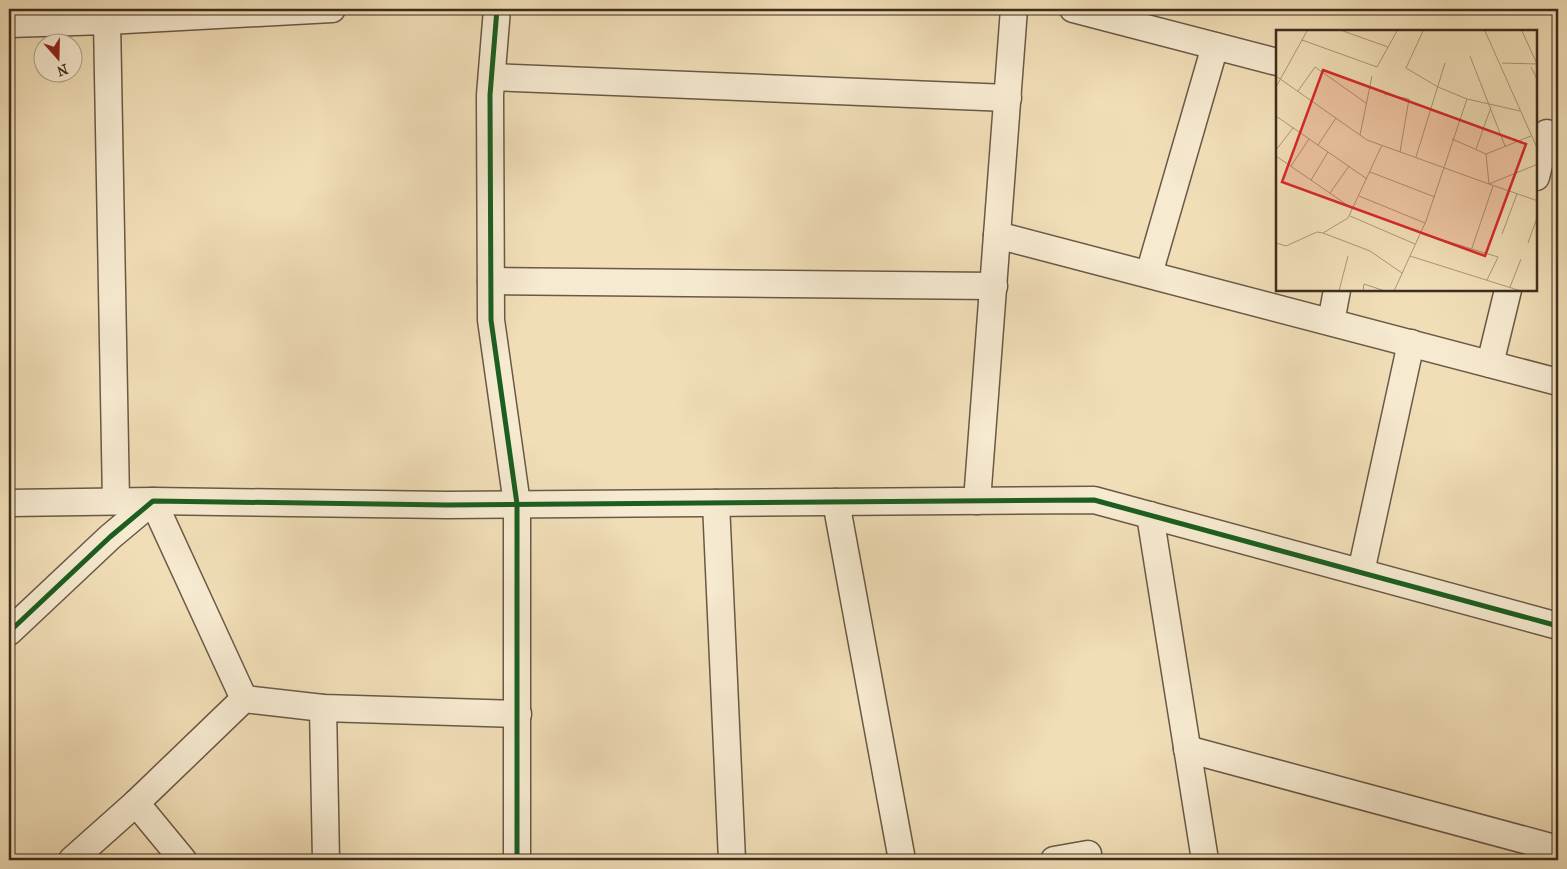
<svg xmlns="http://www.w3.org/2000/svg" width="1567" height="869" viewBox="0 0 1567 869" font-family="'IM FELL French Canon',serif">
	<rect width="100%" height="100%" fill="#f1deb7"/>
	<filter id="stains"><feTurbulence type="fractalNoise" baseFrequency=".004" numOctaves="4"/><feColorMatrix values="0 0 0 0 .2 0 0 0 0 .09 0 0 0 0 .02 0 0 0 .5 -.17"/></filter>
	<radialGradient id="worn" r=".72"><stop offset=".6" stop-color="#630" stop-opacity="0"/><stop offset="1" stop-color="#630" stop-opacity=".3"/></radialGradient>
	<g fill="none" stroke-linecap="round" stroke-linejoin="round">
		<!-- minor casing -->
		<g stroke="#6a5945" stroke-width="29">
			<g id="minor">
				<polyline points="497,9 490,95 491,320 517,504 517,860"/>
				<polyline points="1073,9 1277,62"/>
				<polyline points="107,21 116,501"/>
				<polyline points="9,24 107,21 332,9"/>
				<polyline points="492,77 1008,98"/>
				<polyline points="1536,177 1547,133"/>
				<polyline points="997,235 1558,382"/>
				<polyline points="1149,274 1215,46"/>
				<polyline points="491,281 994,286"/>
				<polyline points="1331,322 1337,290"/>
				<polyline points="1490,364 1508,290"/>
				<polyline points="977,501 1014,9"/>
				<polyline points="836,502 902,860"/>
				<polyline points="9,503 153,501 244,699"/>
				<polyline points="716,503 732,860"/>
				<polyline points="1150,515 1205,860"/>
				<polyline points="1361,572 1411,343"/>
				<polyline points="9,632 110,537 153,501 447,505 1094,500 1558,626"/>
				<polyline points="323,708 326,860"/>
				<polyline points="1187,749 1558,849"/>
				<polyline points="136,803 183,860"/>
				<polyline points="72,860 136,803 244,699 323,708 518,714"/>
				<polyline points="1054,860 1088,854"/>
			</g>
		</g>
		<!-- minor -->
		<use href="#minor" stroke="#f6ead0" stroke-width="26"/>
		<!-- cycleway casing -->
		<g stroke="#f6ead0" stroke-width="8">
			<g id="cycleway">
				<polyline points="497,9 490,95 491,320 517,504 517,860"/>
				<polyline points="9,632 110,537 153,501 447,505 1094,500 1558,626"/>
			</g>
		</g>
		<!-- cycleway -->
		<use href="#cycleway" stroke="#1b5e20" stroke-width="5"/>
	</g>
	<!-- overview -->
	<g transform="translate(1276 30)">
		<rect width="261" height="261" fill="#f1deb7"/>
		<path fill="none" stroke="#a9977a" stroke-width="1" d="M67 1 112 17M147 1 130 38 162 57 191 69 244 81M209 1 262 120M246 1 261 34M26 10 101 37 121 1M194 26 229 116M226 33 262 34M255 37 262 51M0 46 91 110 213 154 262 134M0 57 31 1M22 61 39 37 90 73M108 64 133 69 124 122M0 86 91 149M84 105 96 46M176 109 210 124 255 106M42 115 60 88M200 119 215 77M0 120 17 98M210 124 213 154 262 171M0 126 77 179M140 127 169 33M15 136 33 109M94 142 159 167M35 150 52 122M54 163 73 136M83 166 149 193M74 186 139 214M47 203 72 188 106 115M144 203 222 227 211 250M226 204 241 164M0 213 10 216 41 202 47 203 94 221 126 243M252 213 262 185M196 218 217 156M134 226 245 261M234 257 245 229M63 261 72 226M87 261 88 254 109 261M118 261 150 191 191 69"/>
		<path fill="#d62828" fill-opacity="0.15" stroke="#d62828" stroke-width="2.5" d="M47 40 250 114 209 226 6 152Z"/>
		<rect width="261" height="261" fill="none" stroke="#3d2d1f" stroke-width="2.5"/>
	</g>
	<!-- margin -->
	<rect width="1567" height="869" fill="none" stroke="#f1deb7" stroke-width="30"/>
	<rect x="10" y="10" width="1547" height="849" fill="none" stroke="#3d2d1f" stroke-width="2.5"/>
	<rect x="15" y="15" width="1537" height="839" fill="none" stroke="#3d2d1f"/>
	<!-- north arrow -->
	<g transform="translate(58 58) rotate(160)"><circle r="24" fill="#f6ead0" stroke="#ac9e89"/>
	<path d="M0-4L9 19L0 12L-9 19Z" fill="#8f2418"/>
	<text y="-8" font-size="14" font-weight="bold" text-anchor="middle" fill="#3d2d1f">N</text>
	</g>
	<rect width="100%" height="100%" filter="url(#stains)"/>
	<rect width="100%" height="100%" fill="url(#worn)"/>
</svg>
